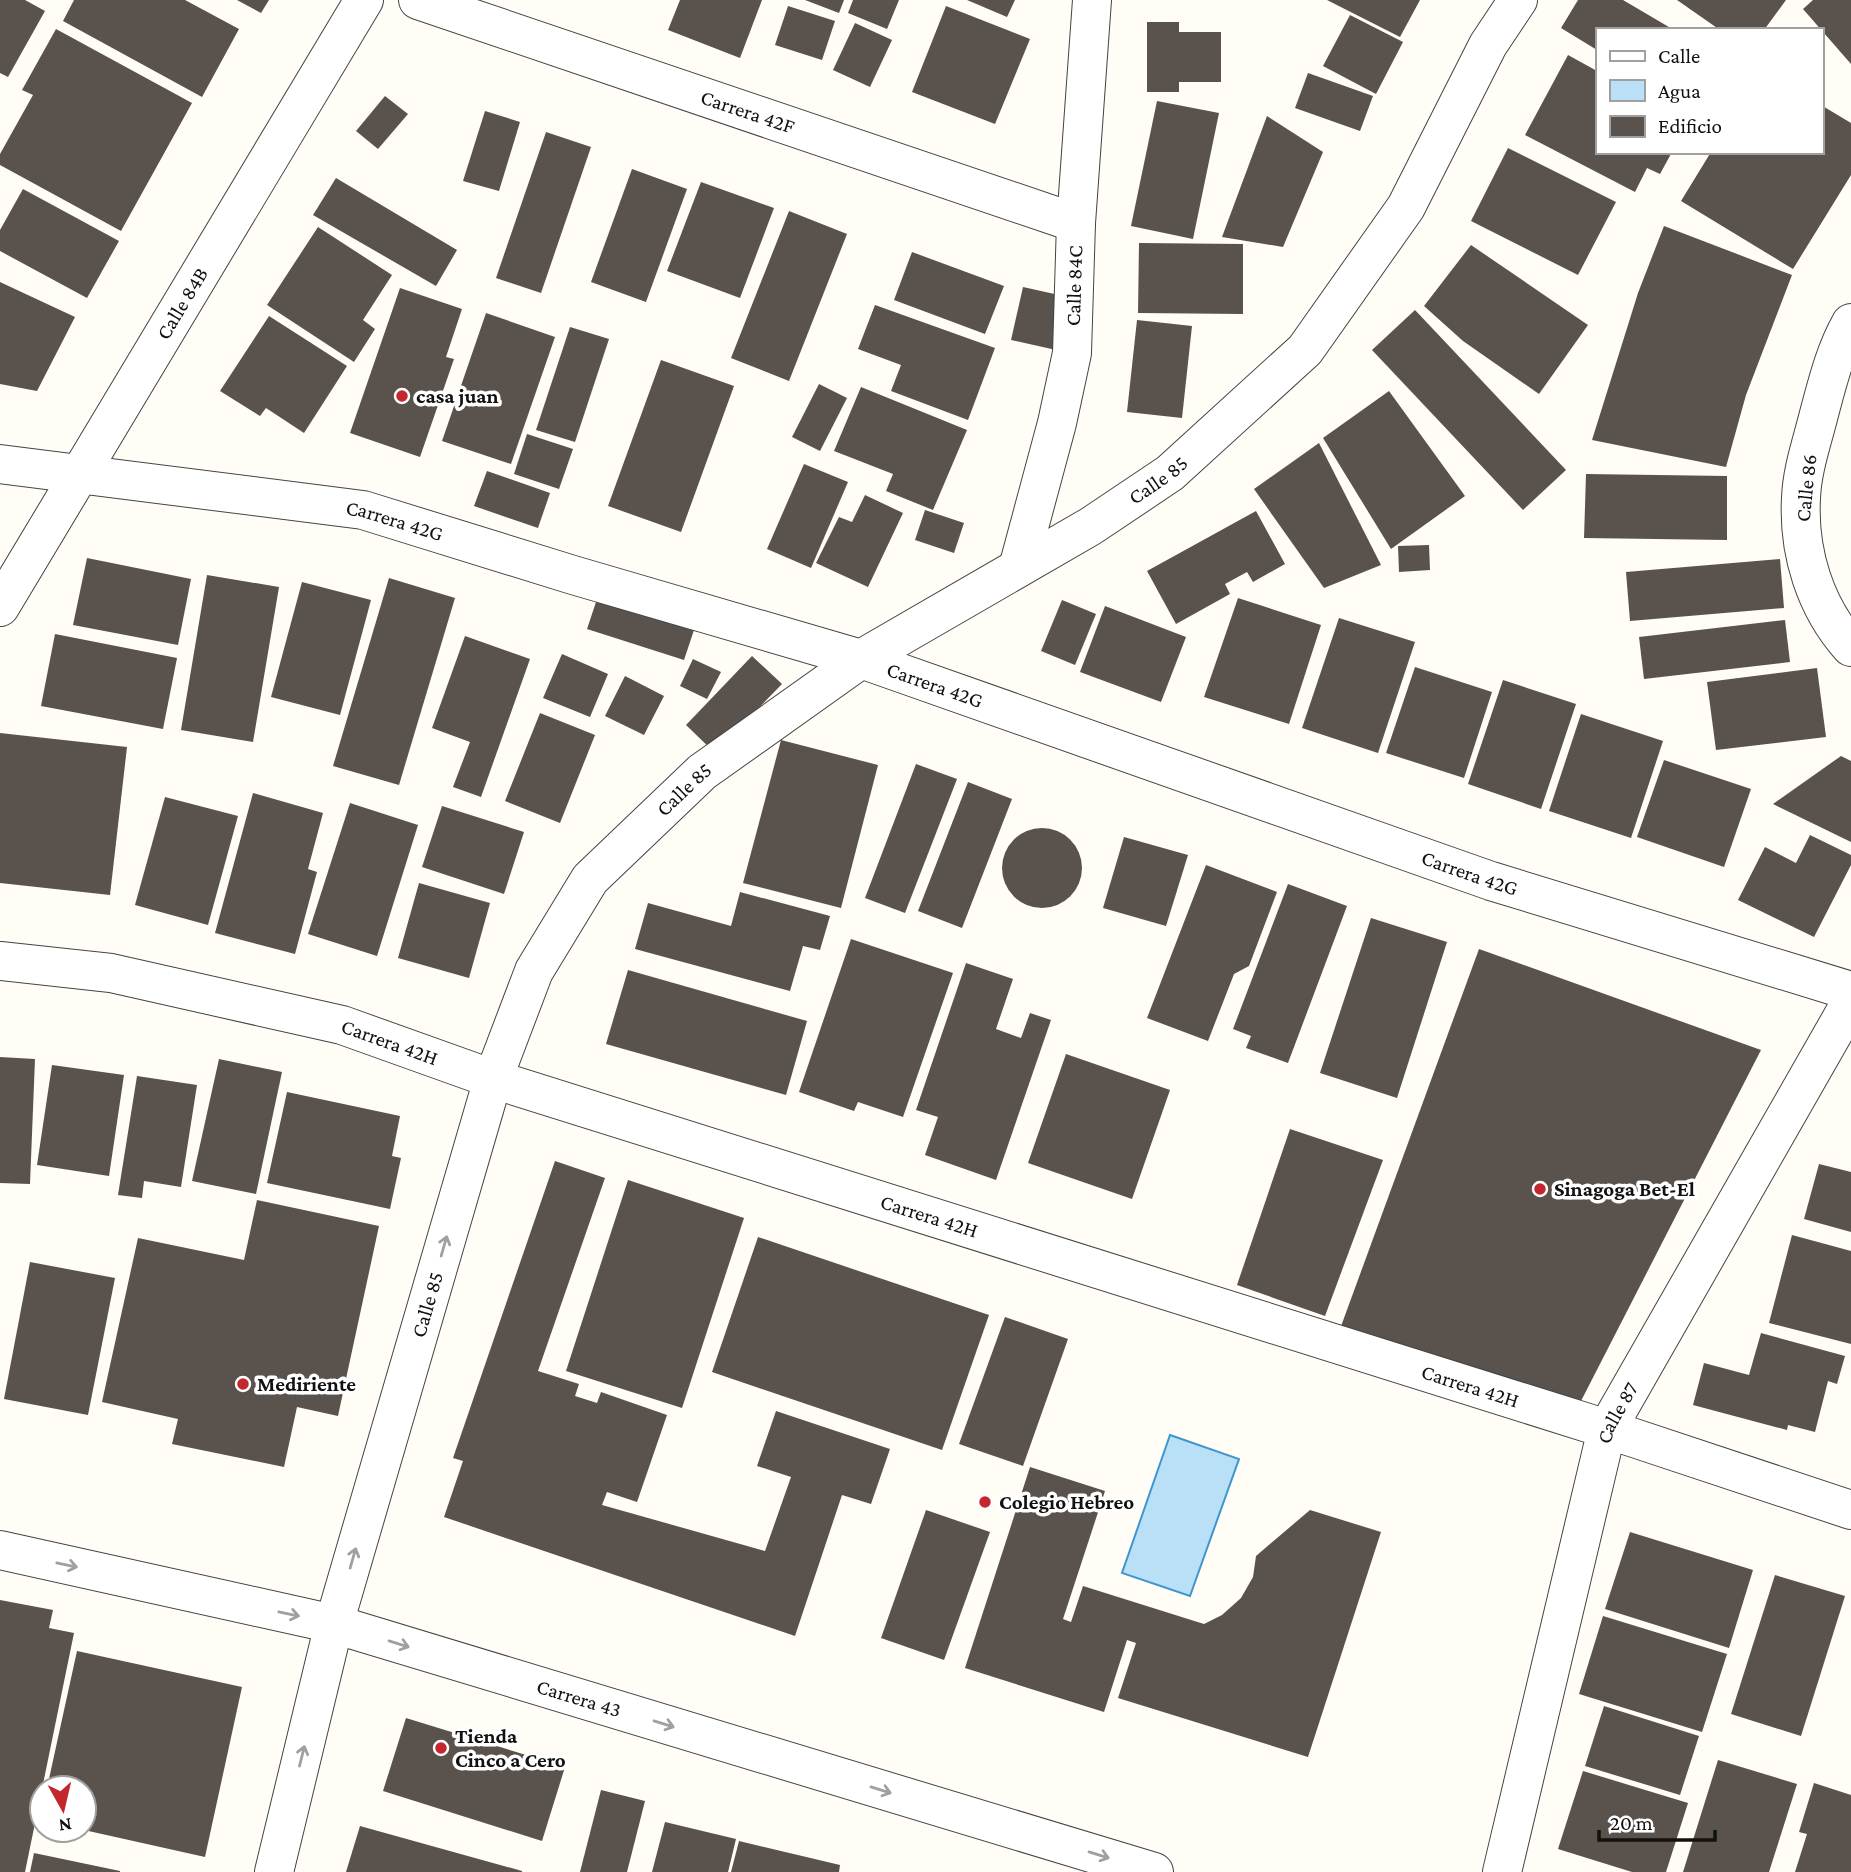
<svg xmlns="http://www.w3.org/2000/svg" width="1851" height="1872" viewBox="0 0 1851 1872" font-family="'Crimson Pro',serif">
	<rect width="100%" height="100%" fill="#fffdf5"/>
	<!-- water -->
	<polygon fill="#b9e0f7" stroke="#3f96cf" stroke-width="2" points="1170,1435 1239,1459 1190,1596 1122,1573"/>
	<!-- building -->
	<g fill="#5a524d">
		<polygon points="0,0 25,0 45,11 8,77 0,73"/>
		<polygon points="74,0 185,0 239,29 202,97 63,21"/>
		<polygon points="237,0 269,0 261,13"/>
		<polygon points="680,0 762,0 740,58 668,30"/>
		<polygon points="805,0 844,0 839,13"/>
		<polygon points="853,0 899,0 887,29 848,13"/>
		<polygon points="967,0 1015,0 1007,17"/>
		<polygon points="1327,0 1420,0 1400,37"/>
		<polygon points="1578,0 1623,0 1674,30 1597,30 1597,50 1561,28"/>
		<polygon points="1677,0 1786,0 1764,30 1720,30"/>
		<polygon points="1813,0 1851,0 1851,64 1803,9"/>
		<polygon points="788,6 835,21 822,60 775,45"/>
		<polygon points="946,6 1030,39 995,124 912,92"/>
		<polygon points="1350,15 1403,42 1376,94 1323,66"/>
		<polygon points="1147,22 1179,22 1179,32 1221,32 1221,82 1179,82 1179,92 1147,92"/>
		<polygon points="855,23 892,40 870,87 833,70"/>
		<polygon points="56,29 192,103 121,231 0,165 0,154 33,95 22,90"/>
		<polygon points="1568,55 1597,71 1597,152 1672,152 1660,174 1647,168 1635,192 1525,135"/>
		<polygon points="1308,73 1373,96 1360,131 1295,108"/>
		<polygon points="385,96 408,114 378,149 356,131"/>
		<polygon points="1157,101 1219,113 1193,239 1131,226"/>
		<polygon points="1821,105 1851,123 1851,175 1793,269 1681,201 1711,152 1821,152"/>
		<polygon points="485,111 520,122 499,191 463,181"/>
		<polygon points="1267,116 1323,152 1283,247 1222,237"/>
		<polygon points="546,132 591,147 541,293 496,278"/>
		<polygon points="1508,148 1616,202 1578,275 1471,221"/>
		<polygon points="632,169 687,189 646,302 591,282"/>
		<polygon points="336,178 457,250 436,286 313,215"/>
		<polygon points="701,182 774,208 740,298 667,271"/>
		<polygon points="23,189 119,241 87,298 0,251 0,230"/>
		<polygon points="789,211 847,234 789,381 731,358"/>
		<polygon points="1664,226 1792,275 1746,395 1726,467 1592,440 1638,293"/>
		<polygon points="318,227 392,275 363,320 375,329 354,362 267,305"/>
		<polygon points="1139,243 1243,244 1243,314 1138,313"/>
		<polygon points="1471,245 1588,325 1539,394 1463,341 1424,306"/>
		<polygon points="912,252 1004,286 985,334 894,300"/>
		<polygon points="0,282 75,317 37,391 0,384"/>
		<polygon points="1023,287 1068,297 1056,350 1011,340"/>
		<polygon points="400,288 462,309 446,357 454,359 420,457 350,433"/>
		<polygon points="875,305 995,348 968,420 891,391 901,365 858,349"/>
		<polygon points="1415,310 1566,470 1523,510 1372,350"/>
		<polygon points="486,313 555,337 511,464 442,441"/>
		<polygon points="269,316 347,366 304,433 266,408 260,416 220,391"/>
		<polygon points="1137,320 1192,326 1182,418 1127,412"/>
		<polygon points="570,327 609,339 575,442 536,430"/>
		<polygon points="661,360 734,386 681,532 608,506"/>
		<polygon points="819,384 847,398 820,451 792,437"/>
		<polygon points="861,387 967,430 933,510 886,491 893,474 834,451"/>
		<polygon points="1389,391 1465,496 1391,549 1323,438"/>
		<polygon points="527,434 573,449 559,489 514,474"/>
		<polygon points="1319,443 1381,565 1324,588 1254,489"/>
		<polygon points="804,464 848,482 811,568 767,549"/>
		<polygon points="487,471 550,493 538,528 474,506"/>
		<polygon points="1586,474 1727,476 1727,540 1584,538"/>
		<polygon points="865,495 903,513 868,587 816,563 839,517 852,522"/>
		<polygon points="925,510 964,523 954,553 915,540"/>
		<polygon points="1256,511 1285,564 1253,582 1247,572 1225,584 1230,594 1176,624 1147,571"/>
		<polygon points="1429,545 1430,570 1399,572 1398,546"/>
		<polygon points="87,558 191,579 178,645 73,625"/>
		<polygon points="1780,559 1784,608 1630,621 1626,572"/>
		<polygon points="207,575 279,587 253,742 181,730"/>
		<polygon points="389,578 455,598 399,785 333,766"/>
		<polygon points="302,582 371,600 340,715 271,697"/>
		<polygon points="598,596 695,627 684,660 587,629"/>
		<polygon points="1238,598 1321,625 1289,724 1204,697"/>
		<polygon points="1062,600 1096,614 1075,665 1041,651"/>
		<polygon points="1105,606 1186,637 1161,702 1080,672"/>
		<polygon points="1339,618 1415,642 1378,753 1302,728"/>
		<polygon points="1785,620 1790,662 1644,679 1639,637"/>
		<polygon points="55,634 177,658 163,729 41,706"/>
		<polygon points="465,636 530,659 481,797 453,787 470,742 432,728"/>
		<polygon points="562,654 608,674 590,717 543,698"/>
		<polygon points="752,656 782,684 715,753 686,725"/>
		<polygon points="693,659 721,672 707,699 680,686"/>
		<polygon points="1415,667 1492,692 1464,778 1386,753"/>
		<polygon points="1817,668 1826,737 1716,750 1707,682"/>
		<polygon points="625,676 664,696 644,735 605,716"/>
		<polygon points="1503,680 1576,704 1541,809 1468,784"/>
		<polygon points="540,713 595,735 560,823 505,801"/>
		<polygon points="1581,714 1663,741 1631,838 1549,811"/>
		<polygon points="0,733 127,747 110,895 0,883"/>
		<polygon points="781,740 878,765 841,908 743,883"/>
		<polygon points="1841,756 1851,761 1851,842 1773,804"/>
		<polygon points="1664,760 1751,789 1724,867 1637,837"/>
		<polygon points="916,764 957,779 905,913 865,898"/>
		<polygon points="968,782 1012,799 962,928 918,911"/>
		<polygon points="253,793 323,813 308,869 317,872 295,954 215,933"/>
		<polygon points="165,797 238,816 208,925 135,905"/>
		<polygon points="350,803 418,825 377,956 308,934"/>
		<polygon points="442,806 524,832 504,894 422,867"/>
		<circle cx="1042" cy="868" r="40"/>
		<polygon points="1810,835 1851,855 1851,865 1814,937 1738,900 1765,847 1796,863"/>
		<polygon points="1124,837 1188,855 1166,926 1103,908"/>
		<polygon points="1206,865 1277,892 1249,966 1234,974 1208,1041 1147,1018"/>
		<polygon points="419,883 490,903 469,978 398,958"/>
		<polygon points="1288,884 1347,906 1288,1063 1246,1048 1251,1036 1233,1029"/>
		<polygon points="740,892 830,916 820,950 803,946 790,991 635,949 648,903 731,926"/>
		<polygon points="1371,918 1447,942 1397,1098 1320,1073"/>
		<polygon points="851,939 953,973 903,1117 858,1102 854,1111 799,1092"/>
		<polygon points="1479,949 1761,1050 1581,1401 1340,1329"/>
		<polygon points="966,963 1013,979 996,1029 1021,1038 1030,1013 1051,1020 996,1180 925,1155 938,1117 916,1110"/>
		<polygon points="628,970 807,1021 786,1095 606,1044"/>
		<polygon points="1066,1054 1170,1090 1132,1199 1028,1163"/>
		<polygon points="0,1057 35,1059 30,1184 0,1183"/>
		<polygon points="219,1059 282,1072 256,1194 192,1181"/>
		<polygon points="52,1065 124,1075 109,1176 37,1165"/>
		<polygon points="137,1076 197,1085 181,1187 144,1181 142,1198 118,1195"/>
		<polygon points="287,1092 400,1116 392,1156 401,1158 390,1209 267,1183"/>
		<polygon points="1290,1129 1383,1160 1325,1316 1237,1285"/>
		<polygon points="555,1161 605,1178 538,1371 579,1384 575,1396 597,1403 601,1392 667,1415 637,1502 607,1492 602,1505 765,1551 791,1477 757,1466 776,1411 890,1449 871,1504 842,1495 795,1636 444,1517 463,1461 453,1458"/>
		<polygon points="1819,1164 1851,1172 1851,1232 1804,1219"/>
		<polygon points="628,1180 744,1218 682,1408 566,1371"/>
		<polygon points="257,1200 379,1226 338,1416 297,1407 284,1467 172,1444 178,1419 102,1402 138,1238 244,1260"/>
		<polygon points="1792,1235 1851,1251 1851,1344 1769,1323"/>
		<polygon points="758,1237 989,1315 942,1450 712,1372"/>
		<polygon points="30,1262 115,1278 88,1415 4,1399"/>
		<polygon points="1005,1317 1068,1339 1023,1466 959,1444"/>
		<polygon points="1761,1333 1845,1356 1837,1384 1828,1381 1815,1432 1788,1425 1787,1430 1693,1405 1704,1363 1749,1375"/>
		<polygon points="1030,1467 1105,1491 1063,1619 1071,1622 1083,1586 1204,1624 1222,1615 1241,1598 1253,1577 1256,1556 1310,1510 1381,1532 1308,1757 1118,1698 1136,1643 1127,1640 1104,1712 965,1668"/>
		<polygon points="926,1510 990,1532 944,1660 881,1638"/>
		<polygon points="1630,1532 1753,1570 1729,1648 1605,1609"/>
		<polygon points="1775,1575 1845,1596 1801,1736 1731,1714"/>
		<polygon points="0,1600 53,1610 49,1628 74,1633 25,1872 0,1872"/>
		<polygon points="1603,1616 1727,1654 1702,1732 1579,1694"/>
		<polygon points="77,1651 242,1687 205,1857 84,1830 84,1788 47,1788"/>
		<polygon points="1604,1706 1699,1736 1680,1795 1585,1766"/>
		<polygon points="406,1718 565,1767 542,1841 383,1791"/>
		<polygon points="1718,1760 1797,1784 1769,1872 1683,1872"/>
		<polygon points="1583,1771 1688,1803 1666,1872 1632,1872 1558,1849"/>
		<polygon points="1814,1783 1851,1795 1851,1872 1795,1872 1807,1834 1799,1832"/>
		<polygon points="601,1790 645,1801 627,1872 580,1872"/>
		<polygon points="665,1822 736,1839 728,1872 652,1872"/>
		<polygon points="360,1826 522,1871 522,1872 346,1872"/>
		<polygon points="739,1841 840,1865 839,1872 731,1872"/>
		<polygon points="34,1853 120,1871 120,1872 30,1872"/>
	</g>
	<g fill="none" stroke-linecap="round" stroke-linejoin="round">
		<!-- minor casing -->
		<g stroke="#444" stroke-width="40">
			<g id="minor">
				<path id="s1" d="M418 0 1076 223"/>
				<path d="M1851 323C1835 351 1827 384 1819 414 1812 442 1802 470 1801 498 1798 552 1815 607 1851 647"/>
				<path id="s2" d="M0 464 363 510 573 575 861 659 1491 881 1851 991"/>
				<path id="s3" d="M1018 568 1057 423 1072 353 1076 223 1092 0"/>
				<path id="s4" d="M0 607 364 0"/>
				<path id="s5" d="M0 961 111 973 342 1025 493 1079 1607 1429 1851 1510"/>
				<path id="s6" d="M0 1550 334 1624 1154 1872"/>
				<path id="s7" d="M274 1872 334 1624 493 1079 534 971 590 879 702 772 861 659 1091 526 1170 473 1305 350 1406 207 1488 45 1518 0"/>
				<path id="s8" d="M1502 1872 1607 1429 1851 1002"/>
			</g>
		</g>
		<!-- minor -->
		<use href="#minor" stroke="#fff" stroke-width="38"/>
	</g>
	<!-- one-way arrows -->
	<defs><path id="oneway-shaft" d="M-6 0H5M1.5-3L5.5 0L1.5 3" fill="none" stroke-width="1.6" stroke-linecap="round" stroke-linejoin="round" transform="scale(1.75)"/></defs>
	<g stroke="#a0a0a0">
		<use href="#oneway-shaft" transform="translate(444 1246) rotate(-74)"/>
		<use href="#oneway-shaft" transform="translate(353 1558) rotate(-74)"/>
		<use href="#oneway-shaft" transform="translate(67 1565) rotate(12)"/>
		<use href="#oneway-shaft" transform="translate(289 1614) rotate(12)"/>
		<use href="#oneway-shaft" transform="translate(399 1644) rotate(17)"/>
		<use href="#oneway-shaft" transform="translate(664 1724) rotate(17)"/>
		<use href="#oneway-shaft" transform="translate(302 1756) rotate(-76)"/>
		<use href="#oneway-shaft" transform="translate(881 1790) rotate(17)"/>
		<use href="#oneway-shaft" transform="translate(1099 1855) rotate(17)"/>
	</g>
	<!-- markers -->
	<g fill="#c4262e" stroke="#fff" stroke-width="2.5">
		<circle cx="402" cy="396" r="7"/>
		<circle cx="1540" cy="1189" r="7"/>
		<circle cx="243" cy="1384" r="7"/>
		<circle cx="985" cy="1502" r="7"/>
		<circle cx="441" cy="1748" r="7"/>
	</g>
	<g text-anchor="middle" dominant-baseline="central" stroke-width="7" stroke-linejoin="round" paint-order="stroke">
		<!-- street labels -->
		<g font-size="21" fill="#111" stroke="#fff">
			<text stroke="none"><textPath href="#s1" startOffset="348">Carrera 42F</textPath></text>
			<text stroke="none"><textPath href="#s3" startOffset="289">Calle 84C</textPath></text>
			<text stroke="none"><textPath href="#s4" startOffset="354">Calle 84B</textPath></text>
			<text stroke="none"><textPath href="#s7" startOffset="1743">Calle 85</textPath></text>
			<text transform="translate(1806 488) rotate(-84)">Calle 86</text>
			<text stroke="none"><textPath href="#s2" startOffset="399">Carrera 42G</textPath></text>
			<text stroke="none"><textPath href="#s2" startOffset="964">Carrera 42G</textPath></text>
			<text stroke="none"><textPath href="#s7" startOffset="1176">Calle 85</textPath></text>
			<text stroke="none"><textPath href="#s2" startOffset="1531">Carrera 42G</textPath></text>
			<text stroke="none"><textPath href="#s5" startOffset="399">Carrera 42H</textPath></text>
			<text stroke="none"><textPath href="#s5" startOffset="966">Carrera 42H</textPath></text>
			<text stroke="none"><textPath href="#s7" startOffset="588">Calle 85</textPath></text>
			<text stroke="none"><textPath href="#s5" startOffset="1533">Carrera 42H</textPath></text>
			<text stroke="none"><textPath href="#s8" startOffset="474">Calle 87</textPath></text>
			<text stroke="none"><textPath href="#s6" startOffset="598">Carrera 43</textPath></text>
		</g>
		<!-- poi labels -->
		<g font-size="21" font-weight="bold" fill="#111" stroke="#fff" text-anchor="start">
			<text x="416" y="396">casa juan</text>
			<text x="1554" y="1189">Sinagoga Bet-El</text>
			<text x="257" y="1384">Mediriente</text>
			<text x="999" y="1502">Colegio Hebreo</text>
			<text x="455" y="1736">Tienda<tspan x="455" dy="24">Cinco a Cero</tspan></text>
		</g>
	</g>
	<!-- legend -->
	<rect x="1596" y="28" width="228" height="126" fill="#ffffff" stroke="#a0a0a0" stroke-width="2"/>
	<rect x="1610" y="51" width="35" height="10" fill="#ffffff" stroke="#a0a0a0" stroke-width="2"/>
	<text x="1658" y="63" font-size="21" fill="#111111">Calle</text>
	<rect x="1610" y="80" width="35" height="21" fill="#b9e0f7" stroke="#a0a0a0" stroke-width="2"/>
	<text x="1658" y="98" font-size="21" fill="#111111">Agua</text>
	<rect x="1610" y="116" width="35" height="21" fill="#5a524d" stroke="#a0a0a0" stroke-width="2"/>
	<text x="1658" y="133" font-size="21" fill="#111111">Edificio</text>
	<!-- north arrow -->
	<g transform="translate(63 1809) rotate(172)"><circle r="33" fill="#ffffff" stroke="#a0a0a0" stroke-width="2"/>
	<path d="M0-5L12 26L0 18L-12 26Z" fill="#c4262e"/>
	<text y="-10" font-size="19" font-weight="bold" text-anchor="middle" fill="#111111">N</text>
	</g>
	<!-- scale -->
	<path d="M1599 1830v10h116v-10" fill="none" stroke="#111111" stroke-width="3.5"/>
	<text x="1610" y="1830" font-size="21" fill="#111111" stroke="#ffffff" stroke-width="5" paint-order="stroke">20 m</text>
</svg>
